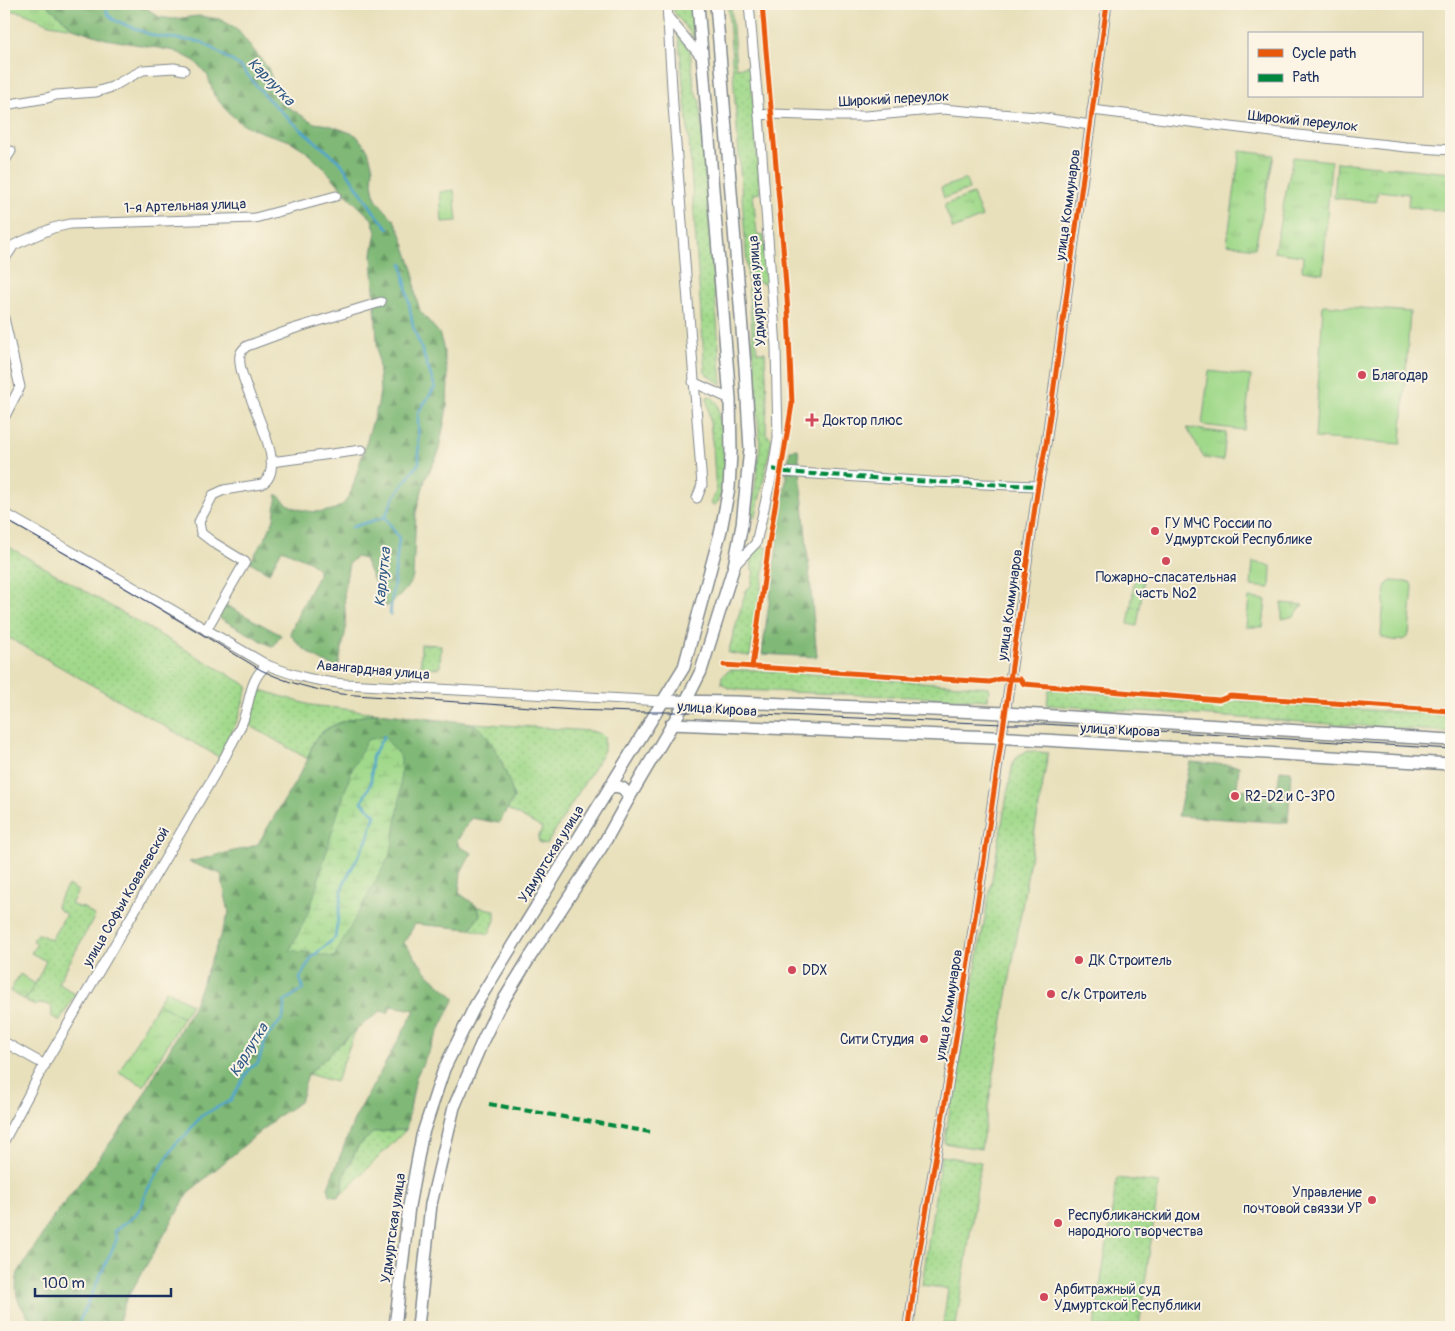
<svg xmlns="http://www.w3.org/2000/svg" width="1455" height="1331" viewBox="0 0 1455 1331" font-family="Pangolin,sans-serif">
	<defs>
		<pattern id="grass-dots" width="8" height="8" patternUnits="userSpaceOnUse" patternTransform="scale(1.25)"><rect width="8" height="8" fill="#a1d98b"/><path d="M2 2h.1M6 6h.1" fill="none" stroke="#8abb7a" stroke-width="1.8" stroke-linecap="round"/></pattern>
		<pattern id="forest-firs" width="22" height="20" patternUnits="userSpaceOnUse" patternTransform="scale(1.25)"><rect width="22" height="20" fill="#80b977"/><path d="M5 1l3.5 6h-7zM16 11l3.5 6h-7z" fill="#689765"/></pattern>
		<pattern id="wetland-marsh" width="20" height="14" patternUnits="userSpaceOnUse" patternTransform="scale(1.25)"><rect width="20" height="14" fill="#a1d98b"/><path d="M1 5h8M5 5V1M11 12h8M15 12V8" fill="none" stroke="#8abb7a"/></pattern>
		<pattern id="park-tufts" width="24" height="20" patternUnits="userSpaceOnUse" patternTransform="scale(1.25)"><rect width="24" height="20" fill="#a1d98b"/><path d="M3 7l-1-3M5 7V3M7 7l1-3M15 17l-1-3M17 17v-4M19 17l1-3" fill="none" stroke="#8abb7a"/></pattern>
	</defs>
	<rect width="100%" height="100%" fill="#fcf5e5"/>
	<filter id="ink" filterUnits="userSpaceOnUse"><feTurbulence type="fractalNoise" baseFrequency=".02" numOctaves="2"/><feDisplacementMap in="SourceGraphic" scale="10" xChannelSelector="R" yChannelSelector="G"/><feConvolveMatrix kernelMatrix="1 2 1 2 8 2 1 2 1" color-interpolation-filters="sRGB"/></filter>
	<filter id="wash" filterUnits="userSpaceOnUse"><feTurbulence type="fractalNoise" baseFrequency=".0096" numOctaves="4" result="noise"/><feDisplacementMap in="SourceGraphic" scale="20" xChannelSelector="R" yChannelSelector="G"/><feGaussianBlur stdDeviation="1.12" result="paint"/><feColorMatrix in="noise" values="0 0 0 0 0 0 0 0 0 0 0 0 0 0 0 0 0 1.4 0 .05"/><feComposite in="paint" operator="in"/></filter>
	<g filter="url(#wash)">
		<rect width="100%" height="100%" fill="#e8e0bb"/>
		<!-- grass -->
		<g fill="url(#grass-dots)" stroke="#5e8474">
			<polygon points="673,4 692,4 695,39 674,12"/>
			<polygon points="728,4 731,4 736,68 750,66 760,193 753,194 757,234 764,235 767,284 751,280 757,352 765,352 767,400 766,434 772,439 756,516 751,520 760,445"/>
			<polygon points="678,33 690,50 694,89 700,101 722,385 705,373 689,141"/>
			<path d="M709 396C721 401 718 412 720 423 721 428 725 432 726 437 727 449 724 493 718 502L714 505 710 504 716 492 713 449 707 397Z"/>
			<polygon points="4,544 248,686 238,719 219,757 4,635"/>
			<polygon points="759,547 768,547 750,656 728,653 746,590 751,586 754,571 752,570 751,556"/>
			<polygon points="421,644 441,645 440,668 421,667"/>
			<polygon points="730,670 754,670 989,687 988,700 741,690 728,688 721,683 722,676"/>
			<polygon points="1049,689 1219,704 1232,700 1451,716 1451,732 1047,705"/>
			<path d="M261 690 310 705 378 713C361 716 328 723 317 737 312 742 310 753 308 759L249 725Z"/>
			<polygon points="460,722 591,731 601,734 604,737 604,750 601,756 547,844 540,843 538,839 542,828 507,809 514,798 475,725"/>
			<polygon points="1028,751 1048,753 981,1149 944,1143 1013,763 1019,755"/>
			<polygon points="68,885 78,891 71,904 75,906 84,908 95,916 58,983 75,994 60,1021 51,1016 52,1008 50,1005 40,1003 35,1006 25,1000 35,984 46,961 31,953 37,943 33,941 37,933 51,940 66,914 59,910 56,905"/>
			<polygon points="478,907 495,910 495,920 489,934 470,929 480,915"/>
			<polygon points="356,1029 336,1082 308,1074"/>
			<polygon points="406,1130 339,1197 342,1190 344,1176 358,1146 374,1131"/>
			<polygon points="941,1156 981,1162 956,1325 943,1323 948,1289 922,1285"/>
			<polygon points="1117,1178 1159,1183 1139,1327 1094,1327"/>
		</g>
		<!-- forest -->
		<g fill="url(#forest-firs)" stroke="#4e746a">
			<path d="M46 4H141L159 17 173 19 199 16 219 19 236 28 268 68 272 79 273 91 278 101 314 123 329 125 356 135 368 150 373 168 372 183 374 194 378 202 394 220 401 234 414 273 415 293 420 311 439 333 443 346 448 379 447 408 438 454 425 480 416 512 413 576C408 590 398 598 386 607L364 559 356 557 349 563 344 592 346 629 338 668C319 660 301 651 290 633L301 608 318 576V569L309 561 282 549 269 573 250 562 267 535 274 519 277 494C281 497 284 502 289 505 303 513 333 516 345 502 347 499 349 495 351 492L378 404 380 392 372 254 376 232 372 219 351 199 326 170 303 149 290 141 261 132 242 124 227 111 214 95 208 76 195 61 175 51 106 39 73 28Z"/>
			<polygon points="798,449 817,657 762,654 790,450"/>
			<polygon points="224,604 281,635 273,647 218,617"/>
			<path d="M378 713C399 715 419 718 440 720 451 721 463 721 474 725 492 732 510 780 514 798L499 823 471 818 457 841 460 847 472 853 461 872 459 893 478 907 480 915 470 929 415 924 404 943 429 975 455 998 416 1077 406 1130 374 1132 358 1146 344 1176 342 1190 339 1197 330 1195 328 1187 355 1118 415 1010 391 1006 388 1013 381 1011 356 1029 308 1074 300 1102 281 1114 189 1192 125 1302 117 1327H36C22 1307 12 1301 18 1273L54 1216 134 1112 193 1007 229 913 221 874 189 862 250 847 258 844C274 816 292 789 307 761 310 753 312 742 318 736 332 722 359 716 378 713Z"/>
			<polygon points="1190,762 1239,766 1237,789 1277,792 1280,770 1291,771 1288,823 1178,816"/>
		</g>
		<!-- wetland -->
		<polygon fill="url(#wetland-marsh)" stroke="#5e8474" points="384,736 401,758 400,799 391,853 334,957 290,950 310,909 337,815 353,767 367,740"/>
		<!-- park -->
		<g fill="url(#park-tufts)" stroke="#5e8474">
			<polygon points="4,4 46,4 73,28 50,24 21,12 4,10"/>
			<polygon points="1240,151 1274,155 1255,248 1227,244"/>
			<polygon points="1293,157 1331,161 1323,273 1302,270 1303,256 1274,252"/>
			<polygon points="1337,162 1451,173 1451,211 1408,207 1409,194 1378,191 1376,202 1334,198"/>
			<polygon points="973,194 982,217 953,229 944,205"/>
			<polygon points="1187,428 1226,433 1223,461 1204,458"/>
			<polygon points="1135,576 1144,577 1140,608 1131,607"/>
			<polygon points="1282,603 1303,605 1294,616 1282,619"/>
			<polygon points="20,974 35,984 25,1000 10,991"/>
			<polygon points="158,1003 183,1018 144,1086 119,1072"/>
		</g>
		<!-- pitch -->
		<g fill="#a1d98b" stroke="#5e8474">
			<polygon points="966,179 969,189 944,198 941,188"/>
			<polygon points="454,190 457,221 442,222 440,192"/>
			<polygon points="1323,305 1410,312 1401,444 1315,438"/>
			<polygon points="1209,371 1251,376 1244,430 1202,425"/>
			<polygon points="1253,562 1271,566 1270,588 1251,586"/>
			<path d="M1391 581 1410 582 1413 586 1409 634C1404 644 1392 640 1383 638L1381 635 1385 588 1386 585Z"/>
			<polygon points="1249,598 1266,600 1263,627 1246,627"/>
			<polygon points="1131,607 1140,608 1137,626 1128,624"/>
			<polygon points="166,990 191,1004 183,1018 158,1003"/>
		</g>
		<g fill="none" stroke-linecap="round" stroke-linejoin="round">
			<!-- stream -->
			<g stroke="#51a5cd" stroke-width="2.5">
				<polyline points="106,4 107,13 114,20 154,36 202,42 240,66 267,98 291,121 341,163 375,213 389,229"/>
				<polyline points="352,527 385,517"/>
				<polyline points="390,615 399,538 385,517 394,497 419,463 418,413 435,387 413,326 402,264"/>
				<path d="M79 1327V1322L117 1239 114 1231C129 1220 142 1214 145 1194L176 1143 184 1137 201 1116 231 1100 250 1068 258 1063 266 1038 283 1018 285 1001 303 989 300 978 312 957 335 938 343 885 367 840 375 815 362 802 371 783 372 757 384 736"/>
			</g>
		</g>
	</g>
	<g filter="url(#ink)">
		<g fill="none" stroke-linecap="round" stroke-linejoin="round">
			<!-- minor casing -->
			<g stroke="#82888c" stroke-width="11">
				<g id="minor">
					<polyline points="667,4 673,105 702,485 697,498"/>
					<polyline points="668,17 702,58"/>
					<polyline points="4,105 47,98 56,95 96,92 112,87 124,80 143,70 174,68 184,70"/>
					<polyline points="1092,110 1280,133 1406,147 1451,150"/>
					<polyline points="759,115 774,114 832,116 866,116 942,109 1037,117 1090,125"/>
					<polyline points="4,162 11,151"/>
					<polyline points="4,260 14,245 53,228 70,224 255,218 336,196"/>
					<polyline points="4,318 20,387 4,418"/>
					<polyline points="693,382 730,399"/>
					<polyline points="271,462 362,450"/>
					<polyline points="773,469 784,472 932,482 1038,486"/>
					<path d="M4 513 114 576 267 665C295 676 315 681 345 684L663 701"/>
					<polyline points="734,566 756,543 773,469 778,438 776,347 759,115 749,4"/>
					<path d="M206 630 245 562 214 543 201 533 199 522 213 495 224 490 262 484C294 465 235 385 240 355 241 351 243 349 247 346L293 329 381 302"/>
					<polyline points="4,1042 45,1065"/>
					<path d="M4 1141 47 1060 226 755C231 744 238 734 242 723 251 702 248 680 267 665"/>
					<polyline points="909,1327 915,1278 956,1038 984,860 1038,486 1046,444 1107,4"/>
				</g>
			</g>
			<!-- major casing -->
			<g stroke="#82888c" stroke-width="14">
				<g id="major">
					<polyline points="663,701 736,702 1005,713 1451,740"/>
					<polyline points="671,724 993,737 1451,764"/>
					<path d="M610 787C621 785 625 788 629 798"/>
					<polyline points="395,1327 409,1206 422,1136 444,1069 475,1006 684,667 721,530 729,488 731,453 730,399 698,4"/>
					<polyline points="418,1327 431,1204 454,1107 483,1040 497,1011 530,957 603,845 629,798 686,701 701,671 734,566 742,525 750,449 745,367 716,4"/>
				</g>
			</g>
			<!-- minor -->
			<use href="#minor" stroke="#fff" stroke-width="9"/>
			<!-- major -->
			<use href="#major" stroke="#fff" stroke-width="11"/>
			<!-- tram -->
			<path stroke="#1b2f5e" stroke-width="1" d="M4 519 112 580 261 670C288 683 312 689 341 694L575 710 634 712H711L1003 724H1044L1451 749"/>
			<!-- quiet -->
			<g stroke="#00873e" stroke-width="4" stroke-dasharray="8 4" stroke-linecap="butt">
				<polyline points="773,469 784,472 932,482 1038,486"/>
				<polyline points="489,1104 650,1132"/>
			</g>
			<!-- cycleway casing -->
			<g stroke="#fcf5e5" stroke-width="8">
				<g id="cycleway">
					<polyline points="724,665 990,682 999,679 1020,679 1024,684 1219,700 1230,696 1451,711"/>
					<polyline points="752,667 769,543 792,404 788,312 783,247 762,4"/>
					<polyline points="909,1327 915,1278 956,1038 984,860 1038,486 1046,444 1107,4"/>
				</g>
			</g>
			<!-- cycleway -->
			<use href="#cycleway" stroke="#e8590c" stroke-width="5"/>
		</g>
	</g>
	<!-- markers -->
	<g fill="#d1495b" stroke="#fcf5e5" stroke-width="2">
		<circle cx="1362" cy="375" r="5"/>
		<path d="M809.5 412.5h5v5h5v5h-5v5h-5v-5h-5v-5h5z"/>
		<circle cx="1155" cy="531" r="5"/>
		<circle cx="1166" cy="561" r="5"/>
		<circle cx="1235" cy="796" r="5"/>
		<circle cx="1079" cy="960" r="5"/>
		<circle cx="792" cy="970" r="5"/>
		<circle cx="1051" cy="994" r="5"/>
		<circle cx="924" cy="1039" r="5"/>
		<circle cx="1372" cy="1200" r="5"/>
		<circle cx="1058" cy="1223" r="5"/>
		<circle cx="1044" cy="1297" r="5"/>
	</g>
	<g text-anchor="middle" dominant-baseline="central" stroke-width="4" stroke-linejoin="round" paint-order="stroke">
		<!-- street labels -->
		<g font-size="14" fill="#1b2f5e" stroke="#fcf5e5">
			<text transform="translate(894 99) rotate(-3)">Широкий переулок</text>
			<text transform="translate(1303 121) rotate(6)">Широкий переулок</text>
			<text transform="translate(1068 205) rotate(-82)">улица Коммунаров</text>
			<text transform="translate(185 206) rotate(-2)">1-я Артельная улица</text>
			<text transform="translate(757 291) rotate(-94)">Удмуртская улица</text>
			<text transform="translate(1010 605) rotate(-82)">улица Коммунаров</text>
			<text transform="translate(373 670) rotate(5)">Авангардная улица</text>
			<text transform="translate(717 709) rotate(4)">улица Кирова</text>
			<text transform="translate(1120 730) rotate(3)">улица Кирова</text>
			<text transform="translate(551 854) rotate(-58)">Удмуртская улица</text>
			<text transform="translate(126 897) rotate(-60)">улица Софьи Ковалевской</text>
			<text transform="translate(949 1005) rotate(-81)">улица Коммунаров</text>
			<text transform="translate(393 1228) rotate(-82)">Удмуртская улица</text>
		</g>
		<!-- poi labels -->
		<g font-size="14" fill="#1b2f5e" stroke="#fcf5e5" text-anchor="start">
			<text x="1372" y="375">Благодар</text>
			<text x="823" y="420">Доктор плюс</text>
			<text x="1165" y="523">ГУ МЧС России по<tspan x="1165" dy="16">Удмуртской Республике</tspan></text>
			<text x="1166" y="577" text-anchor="middle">Пожарно-спасательная<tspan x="1166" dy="16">часть №2</tspan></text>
			<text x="1245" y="796">R2-D2 и C-3PO</text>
			<text x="1089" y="960">ДК Строитель</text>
			<text x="802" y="970">DDX</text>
			<text x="1061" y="994">с/к Строитель</text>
			<text x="914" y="1039" text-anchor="end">Сити Студия</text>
			<text x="1362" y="1192" text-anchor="end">Управление<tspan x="1362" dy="16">почтовой связзи УР</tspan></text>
			<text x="1068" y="1215">Республиканский дом<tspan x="1068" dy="16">народного творчества</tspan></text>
			<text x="1054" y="1289">Арбитражный суд<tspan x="1054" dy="16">Удмуртской Республики</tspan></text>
		</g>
		<!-- water labels -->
		<g font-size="15" font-style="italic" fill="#2e5885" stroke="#fcf5e5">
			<text transform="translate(271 82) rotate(46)">Карлутка</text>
			<text transform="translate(383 577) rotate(-84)">Карлутка</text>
			<text transform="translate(249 1050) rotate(-58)">Карлутка</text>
		</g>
	</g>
	<!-- margin -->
	<rect width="1455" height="1331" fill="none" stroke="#fcf5e5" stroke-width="20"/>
	<!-- legend -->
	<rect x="1248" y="32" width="175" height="65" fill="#fcf5e5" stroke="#a2a6af"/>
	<rect x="1258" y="49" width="25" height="8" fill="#e8590c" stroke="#a2a6af"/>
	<text x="1292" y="58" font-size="15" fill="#1b2f5e">Cycle path</text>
	<rect x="1258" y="74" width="25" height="8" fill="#00873e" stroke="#a2a6af"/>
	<text x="1292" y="82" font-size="15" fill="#1b2f5e">Path</text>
	<!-- scale -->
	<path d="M35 1288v8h136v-8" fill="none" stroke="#1b2f5e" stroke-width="2.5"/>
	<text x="42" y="1288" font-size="15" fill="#1b2f5e" stroke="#fcf5e5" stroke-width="4" paint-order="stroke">100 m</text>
</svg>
